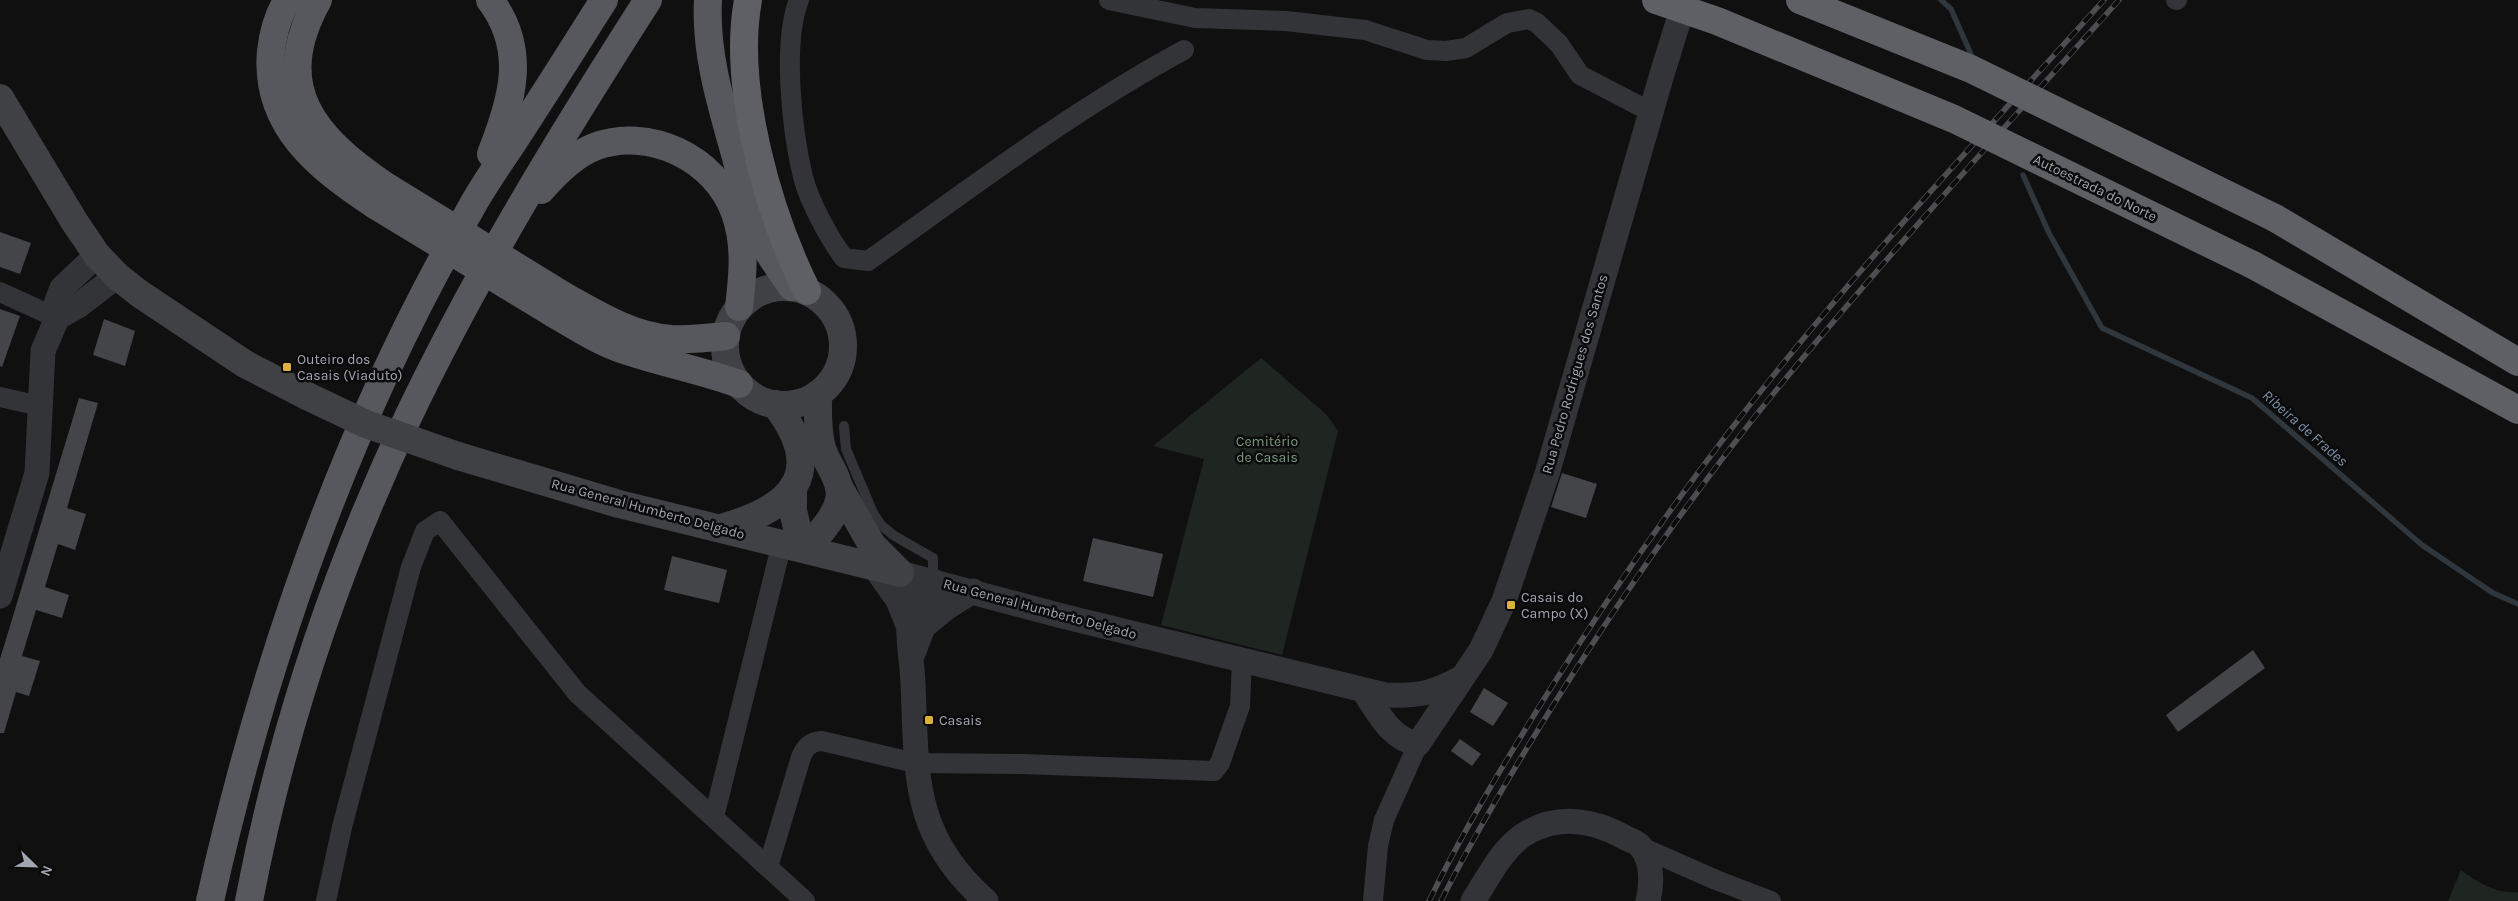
<svg xmlns="http://www.w3.org/2000/svg" width="2518" height="901" viewBox="0 0 2518 901" font-family="Karla,sans-serif">
	<rect width="100%" height="100%" fill="#101011"/>
	<!-- green -->
	<g fill="#1f2520">
		<polygon points="1261,358 1327,415 1338,431 1282,655 1161,625 1204,459 1153,446"/>
		<path d="M2461 870C2478 883 2496 894 2518 892V901H2448Z"/>
	</g>
	<g fill="none" stroke-linecap="round" stroke-linejoin="round">
		<!-- stream -->
		<g stroke="#2f363c" stroke-width="5.5">
			<polyline points="1941,0 1951,9 1974,61"/>
			<polyline points="2023,175 2049,233 2102,328 2252,398 2422,545 2493,593 2518,604"/>
		</g>
	</g>
	<!-- building -->
	<g fill="#444549">
		<polygon points="0,232 31,243 20,274 0,267"/>
		<polygon points="0,309 20,316 2,367 0,366"/>
		<polygon points="104,319 135,331 125,366 93,355"/>
		<polygon points="79,398 98,403 67,508 86,514 75,550 58,544 45,587 69,595 62,618 36,610 22,656 40,661 29,696 16,692 4,733 0,733 0,659"/>
		<polygon points="1562,473 1597,484 1586,518 1551,507"/>
		<polygon points="1093,538 1163,554 1153,597 1083,581"/>
		<polygon points="672,556 727,570 719,603 664,590"/>
		<polygon points="2253,650 2265,668 2178,732 2166,715"/>
		<polygon points="1484,688 1508,703 1493,726 1470,712"/>
		<polygon points="1460,739 1481,754 1472,766 1451,751"/>
	</g>
	<g fill="none" stroke-linecap="round" stroke-linejoin="round">
		<!-- service -->
		<polyline stroke="#333438" stroke-width="10" points="844,426 846,449 873,513 881,525 893,535 933,558 933,581"/>
		<!-- minor -->
		<g stroke="#333438" stroke-width="20">
			<path d="M799 0C782 43 792 131 803 177 809 201 829 238 844 258L868 261C971 188 1073 110 1184 50"/>
			<polyline points="1109,0 1195,18 1286,21 1365,30 1427,50 1446,51 1466,48 1507,23 1529,19 1537,23 1559,44 1580,75 1651,112"/>
			<polyline points="2176,0 2177,0"/>
			<polyline points="0,292 57,318"/>
			<polyline points="0,397 40,406"/>
			<polyline points="714,817 782,543"/>
			<polyline points="1641,847 1716,880 1771,901"/>
			<path d="M768 867 801 757C806 746 810 742 822 741L915 763 1022 764 1214 771 1220 763 1240 706 1242 660"/>
			<polyline points="326,901 342,827 411,567 425,531 440,521 577,693 805,901"/>
			<polyline points="1373,901 1378,846 1384,820 1418,744"/>
		</g>
		<!-- tertiary -->
		<g stroke="#333438" stroke-width="25">
			<polyline points="57,318 78,306 117,276"/>
			<polyline points="874,566 898,600 908,625"/>
			<path d="M900 573 1062 616 1385 695C1418 696 1432 694 1461 678"/>
			<path d="M918 578C914 590 909 602 909 614 907 637 912 660 913 683 917 774 911 835 986 901"/>
			<polyline points="0,596 37,473 43,351 57,318 56,304 62,288 97,255"/>
			<polyline points="924,626 946,608 973,591"/>
			<polyline points="914,651 928,614 933,581"/>
			<path d="M1363 690C1378 712 1390 739 1418 744L1481 650 1504 601 1547 474 1662 74 1685 0"/>
			<path d="M1473 901C1489 877 1503 845 1530 831 1561 815 1594 820 1624 837 1629 840 1637 842 1640 846 1653 860 1652 885 1648 901"/>
		</g>
		<!-- secondary -->
		<g stroke="#404145" stroke-width="28">
			<polyline points="0,98 74,221 97,255 117,276 140,294 245,364 307,396"/>
			<circle cx="784" cy="346" r="59"/>
			<polyline points="458,456 619,504 900,573"/>
			<polyline points="793,487 793,511 802,548"/>
			<polyline points="840,489 872,545 899,572"/>
			<path d="M721 528C793 508 828 473 775 404"/>
			<path d="M802 548C818 539 844 508 839 488 837 474 826 462 822 448 817 431 818 412 818 394"/>
		</g>
		<!-- trunk -->
		<g stroke="#56585d" stroke-width="28">
			<path d="M288 0C278 14 273 34 271 51 264 126 319 168 375 205"/>
			<path d="M318 0C269 88 314 138 387 187"/>
			<path d="M490 0C528 50 512 101 491 154"/>
			<path d="M708 0C705 53 721 104 735 154 742 180 748 207 758 231 766 252 780 269 792 287"/>
			<path d="M541 190C555 174 574 155 594 147 648 126 716 158 735 213 746 244 743 274 739 307"/>
			<path d="M564 296C598 315 632 336 671 339 690 340 708 338 726 336"/>
			<path d="M556 315C578 328 600 342 624 350 662 363 701 370 739 384"/>
			<path d="M210 901C264 660 346 424 470 210 485 182 504 157 521 130 549 87 576 44 604 0"/>
			<path d="M249 901C281 733 336 569 409 415 478 271 562 134 648 0"/>
		</g>
		<!-- motorway -->
		<g stroke="#5e6066" stroke-width="28">
			<path d="M748 0C732 88 768 212 807 291"/>
			<polyline points="2275,218 2518,362"/>
			<polyline points="2253,265 2518,410"/>
		</g>
		<!-- rail casing -->
		<g stroke="#4d4e52" stroke-width="5.5">
			<g id="rail">
				<path d="M1429 901C1463 831 1503 765 1544 699 1616 583 1695 472 1781 366 1883 240 1995 121 2104 0"/>
				<path d="M1441 901C1476 831 1516 765 1557 699 1629 585 1706 474 1792 371 1897 244 2009 123 2119 0"/>
			</g>
		</g>
		<!-- rail -->
		<use href="#rail" stroke="#0b0b0c" stroke-width="4" stroke-dasharray="11" stroke-linecap="butt"/>
		<!-- secondary-bridge -->
		<polyline stroke="#404145" stroke-width="28" points="307,396 366,424 458,456"/>
		<!-- trunk-bridge -->
		<g stroke="#56585d" stroke-width="28">
			<polyline points="387,187 564,296"/>
			<polyline points="375,205 556,315"/>
		</g>
		<!-- motorway-bridge -->
		<g stroke="#5e6066" stroke-width="28">
			<polyline points="1656,0 1717,21 1954,119 2253,265"/>
			<polyline points="1800,0 1971,69 2275,218"/>
		</g>
	</g>
	<!-- markers -->
	<g fill="#ddb03d" stroke="#0b0b0c" stroke-width="2">
		<rect x="282" y="362" width="10" height="10" rx="2.5"/>
		<rect x="1506" y="600" width="10" height="10" rx="2.5"/>
		<rect x="924" y="715" width="10" height="10" rx="2.5"/>
	</g>
	<g text-anchor="middle" dominant-baseline="central" stroke-width="5" stroke-linejoin="round" paint-order="stroke">
		<!-- street labels -->
		<g font-size="14" fill="#a3a6b0" stroke="#0b0b0c">
			<text transform="translate(2095 188) rotate(26)">Autoestrada do Norte</text>
			<text transform="translate(1575 374) rotate(-74)">Rua Pedro Rodrigues dos Santos</text>
			<text transform="translate(648 509) rotate(15)">Rua General Humberto Delgado</text>
			<text transform="translate(1040 609) rotate(15)">Rua General Humberto Delgado</text>
		</g>
		<!-- poi labels -->
		<g font-size="14" fill="#a3a6b0" stroke="#0b0b0c" text-anchor="start">
			<text x="297" y="359">Outeiro dos<tspan x="297" dy="16">Casais (Viaduto)</tspan></text>
			<text x="1521" y="597">Casais do<tspan x="1521" dy="16">Campo (X)</tspan></text>
			<text x="939" y="720">Casais</text>
		</g>
		<!-- park labels -->
		<g font-size="14" fill="#7b9a7f" stroke="#0b0b0c">
			<text x="1267" y="441">Cemitério<tspan x="1267" dy="16">de Casais</tspan></text>
		</g>
		<!-- water labels -->
		<g font-size="15" font-style="italic" fill="#7d91a9" stroke="#0b0b0c">
			<text transform="translate(2305 428) rotate(41)">Ribeira de Frades</text>
		</g>
	</g>
	<!-- north arrow -->
	<g transform="translate(35 866) rotate(113)" stroke="#0b0b0c" stroke-width="4" paint-order="stroke">
	<path d="M0-4L9 19L0 12L-9 19Z" fill="#a3a6b0"/>
	<text y="-8" font-size="14" font-weight="bold" text-anchor="middle" fill="#a3a6b0">N</text>
	</g>
</svg>
